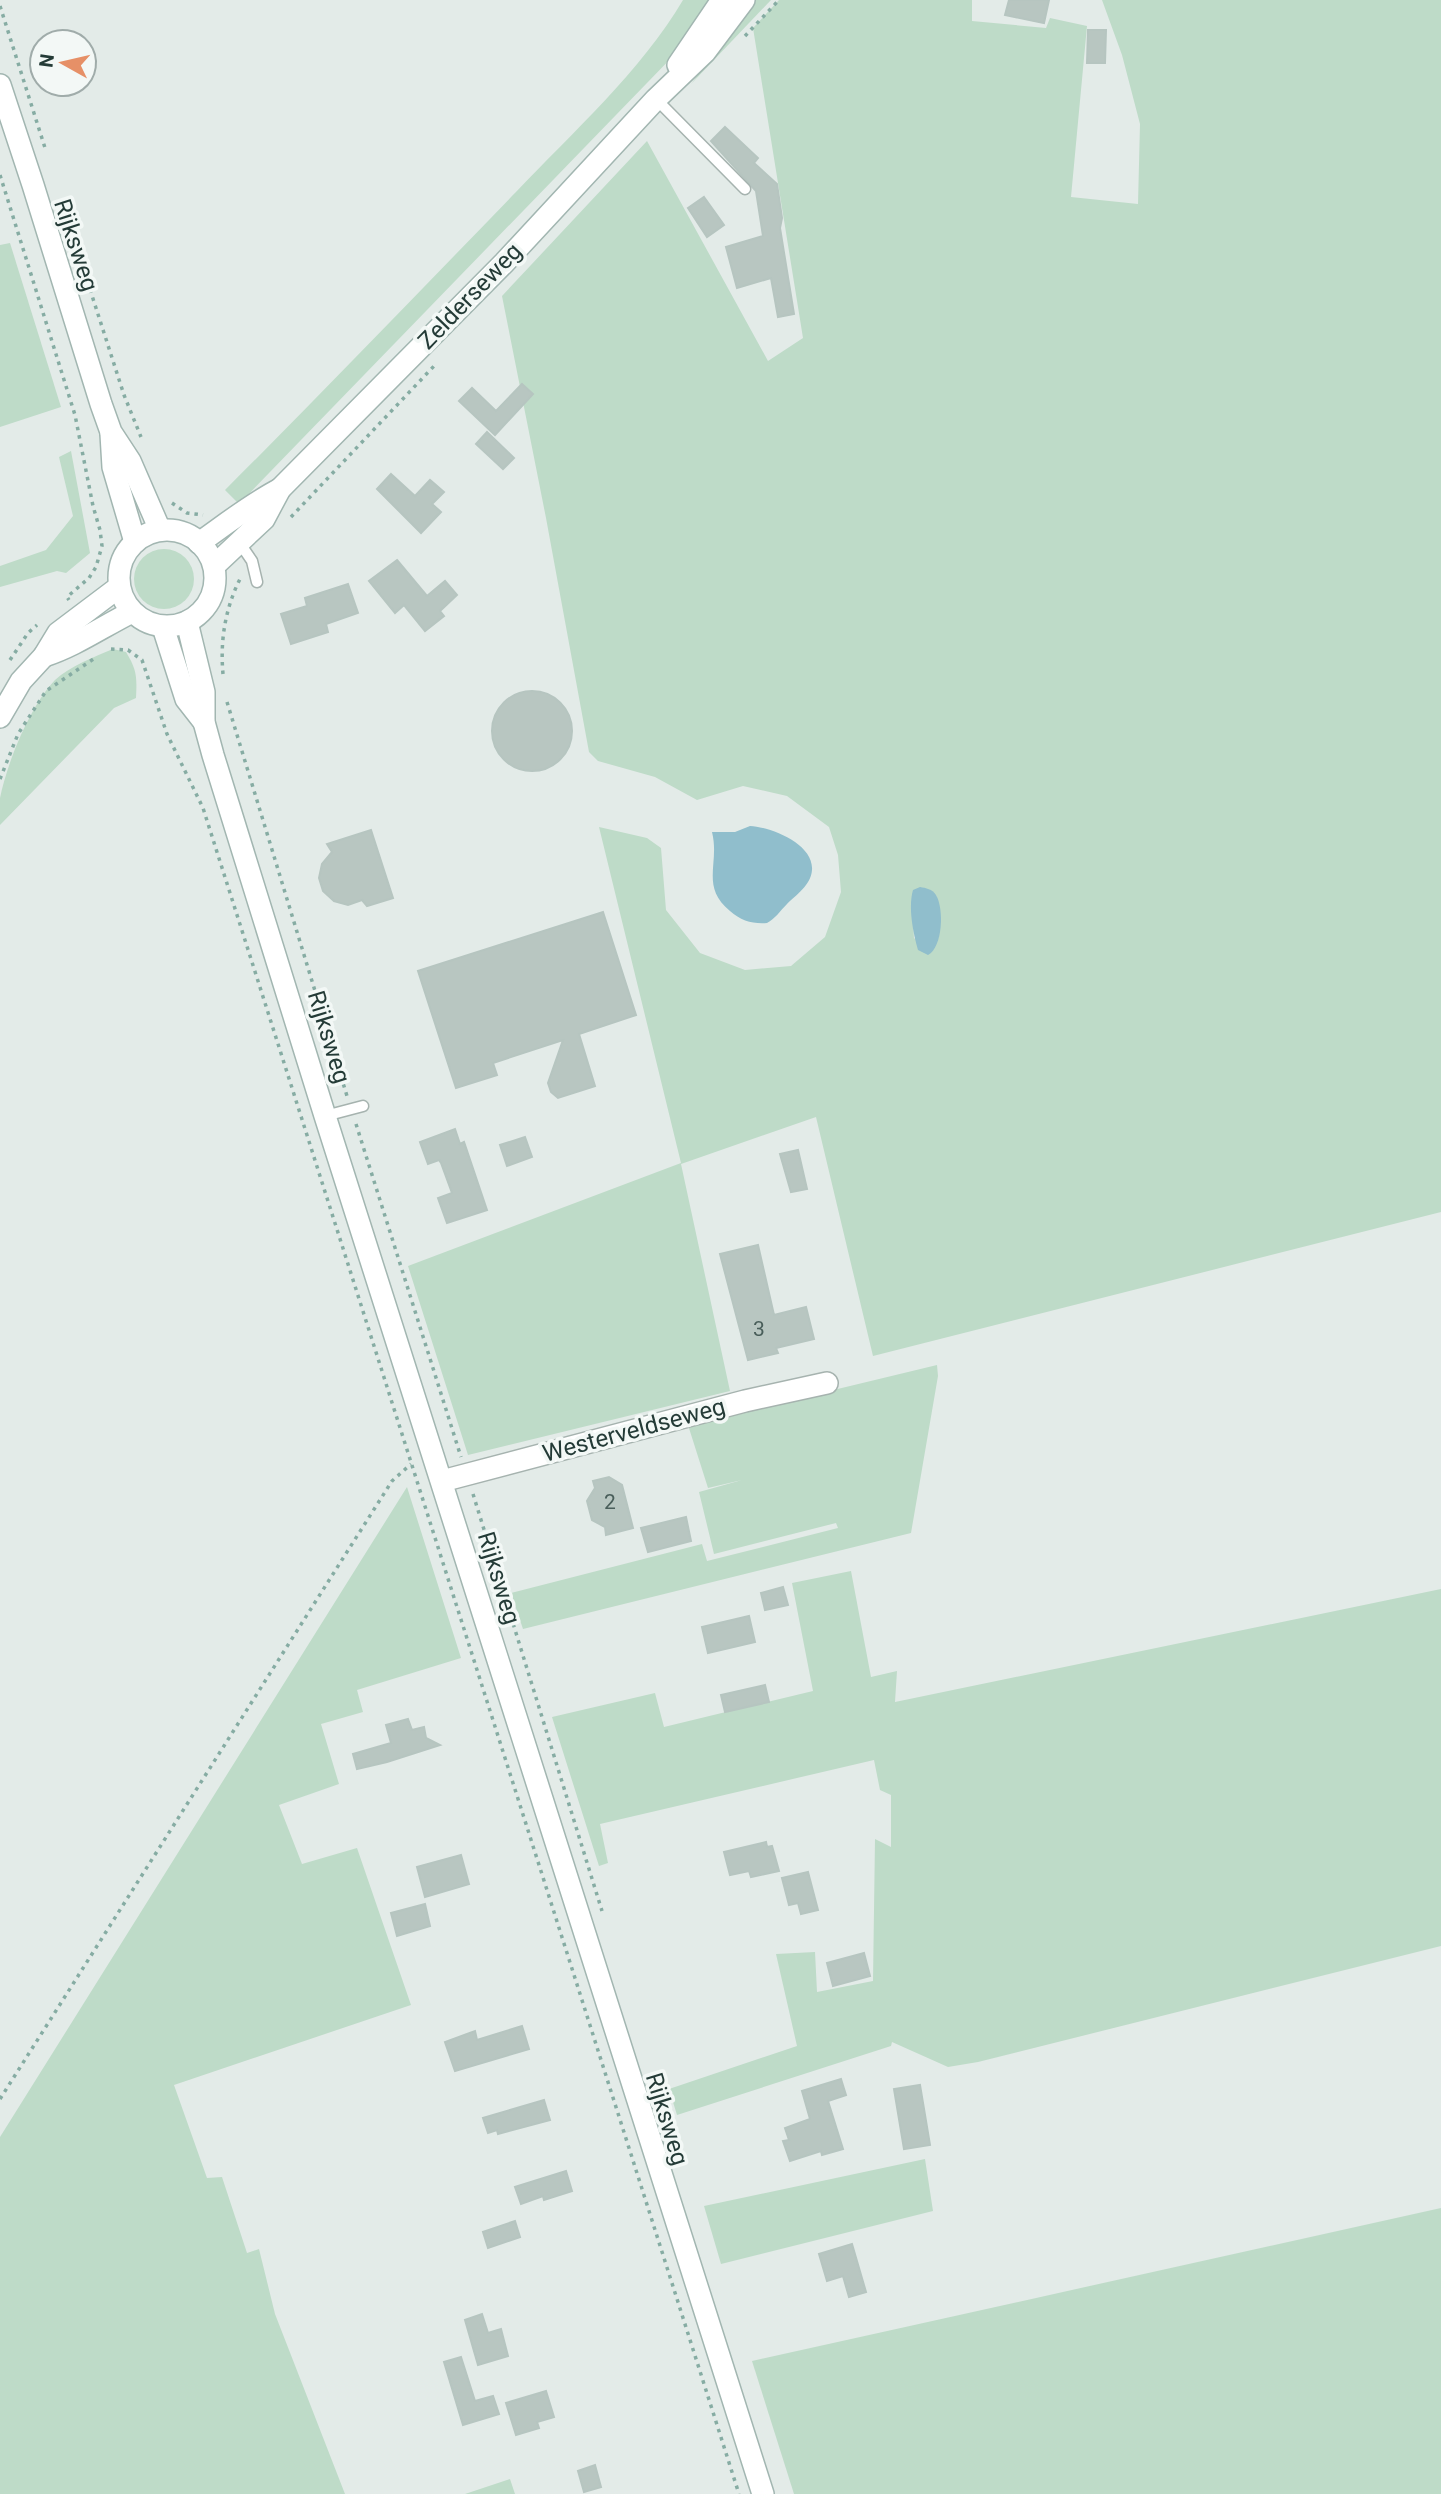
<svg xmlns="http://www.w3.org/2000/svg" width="1441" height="2494" viewBox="0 0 1441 2494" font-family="Roboto,sans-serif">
	<rect width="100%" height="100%" fill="#e3ebe8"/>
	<!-- green -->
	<g fill="#bedbc8" fill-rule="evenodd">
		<path d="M683 0H713L677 52 239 504 225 490C323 392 419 292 516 192 573 132 641 71 683 0Z"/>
		<polygon points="756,0 771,0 691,84"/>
		<path d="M779 0H972V21L1046 28 1050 18 1087 26 1071 197 1138 204 1140 124 1122 55 1102 0H1441V1212L873 1356 816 1117 681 1164 730 1391 468 1455 408 1266 681 1163 599 827 647 838 661 848 666 910 700 953 745 970 791 966 825 937 841 892 838 855 829 827 787 796 743 786 697 800 655 777 598 761 589 752 546 518 502 296 647 141 768 361 803 338 753 28ZM936 895 939 911 914 939 913 919Z"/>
		<polygon points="10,243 61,407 0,427 0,245"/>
		<polygon points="71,451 90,553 66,573 57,571 0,587 0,566 46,550 73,516 59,457"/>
		<circle cx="164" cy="579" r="30"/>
		<path d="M113 649 126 652C137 670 137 677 136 698L114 708 0 825C0 816 0 806 0 798 7 763 30 706 55 680 70 666 94 657 113 649Z"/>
		<polygon points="937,1365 938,1376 911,1533 523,1629 511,1593 702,1544 707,1561 838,1528 836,1523 714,1554 699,1492 742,1480 708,1488 688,1425"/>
		<polygon points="407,1487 461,1658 357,1690 363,1712 321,1724 339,1784 279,1805 302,1864 357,1848 411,2005 174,2085 207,2178 222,2177 247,2253 259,2249 275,2314 345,2494 0,2494 0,2137"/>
		<polygon points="851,1571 871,1677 897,1671 895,1702 1441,1589 1441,1946 978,2062 948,2067 892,2042 891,2046 677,2115 669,2089 797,2046 776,1954 815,1952 817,1992 873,1981 875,1839 891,1847 891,1795 880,1790 874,1760 600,1824 608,1863 599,1866 552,1717 655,1693 664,1727 813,1691 792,1583"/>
		<polygon points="925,2159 933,2211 721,2264 704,2206"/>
		<polygon points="1441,2208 1441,2494 794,2494 752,2361"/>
		<polygon points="510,2479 515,2494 465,2494"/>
	</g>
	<!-- water -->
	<g fill="#90becc">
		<path d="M750 826C771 827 814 844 812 870 811 885 796 895 787 904 780 911 775 919 767 923 753 924 741 921 730 911 700 886 720 864 712 832H735Z"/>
		<path d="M920 887C926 888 932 889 936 895 944 908 943 947 928 955L918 950C913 933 908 907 913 890Z"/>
	</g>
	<!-- building -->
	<g fill="#b8c6c1" stroke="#b6c5c0" stroke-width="2">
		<polygon points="1009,0 1049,0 1044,23 1005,15"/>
		<polygon points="1088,30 1106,30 1105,63 1087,63"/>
		<polygon points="725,127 758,158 754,163 777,184 782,218 780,228 794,314 778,317 771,278 737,288 726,247 763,236 756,191 711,141"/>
		<polygon points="704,197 724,225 707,237 688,208"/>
		<polygon points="522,384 533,394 495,435 459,401 472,388 496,411"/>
		<polygon points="487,432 514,458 503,469 476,444"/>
		<polygon points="391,474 415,496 430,480 444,492 432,504 441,512 421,533 377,489"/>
		<polygon points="397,560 427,596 445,581 457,595 440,611 444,616 425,631 404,605 395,613 369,581"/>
		<polygon points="348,584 358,613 326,624 328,632 291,644 281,614 307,606 305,598"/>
		<circle cx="532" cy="731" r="40"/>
		<polygon points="371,830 393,898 367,906 362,900 348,905 334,901 323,891 319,878 322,864 332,852 327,844"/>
		<polygon points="603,912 636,1015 579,1034 595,1086 558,1098 551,1092 548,1083 563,1040 493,1063 497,1075 456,1088 418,971"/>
		<polygon points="455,1129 460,1144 464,1142 487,1210 447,1223 438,1198 452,1193 441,1163 439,1160 428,1164 420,1142"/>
		<polygon points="525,1137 532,1157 507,1166 500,1145"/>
		<polygon points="798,1150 807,1189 791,1192 780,1154"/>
		<polygon points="758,1245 774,1315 806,1307 814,1339 776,1348 778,1353 748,1360 720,1254"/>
		<polygon points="609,1477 622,1485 633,1528 606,1535 605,1527 592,1520 587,1501 595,1488 593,1481"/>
		<polygon points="686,1517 691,1541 648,1552 641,1528"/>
		<polygon points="783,1587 788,1605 765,1610 761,1593"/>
		<polygon points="749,1616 755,1642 708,1653 702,1627"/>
		<polygon points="765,1685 769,1702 725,1712 721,1695"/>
		<polygon points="408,1719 412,1730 424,1727 426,1738 440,1745 387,1762 357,1769 353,1754 391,1743 386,1725"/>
		<polygon points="766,1842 767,1847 772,1846 779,1871 751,1877 749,1871 730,1875 724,1852"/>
		<polygon points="461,1855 469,1884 425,1897 417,1867"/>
		<polygon points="808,1872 818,1910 801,1914 798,1903 789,1905 782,1878"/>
		<polygon points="425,1904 430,1926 397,1936 391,1913"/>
		<polygon points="864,1953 870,1976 833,1986 827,1963"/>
		<polygon points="522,2026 529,2049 455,2071 445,2042 475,2031 477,2040"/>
		<polygon points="841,2079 846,2095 828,2101 843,2149 822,2155 821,2151 790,2161 783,2141 789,2140 785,2128 810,2119 802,2091"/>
		<polygon points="920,2085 930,2145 904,2149 894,2089"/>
		<polygon points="544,2100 550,2120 498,2134 497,2130 488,2133 483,2118"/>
		<polygon points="566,2171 572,2191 544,2200 543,2196 521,2204 515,2187"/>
		<polygon points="515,2221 520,2237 488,2248 483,2232"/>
		<polygon points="852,2244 866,2292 849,2297 843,2276 827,2281 819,2254"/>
		<polygon points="482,2314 488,2333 501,2329 508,2356 478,2365 465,2320"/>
		<polygon points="461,2357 475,2401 493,2396 499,2414 463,2425 444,2362"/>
		<polygon points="546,2391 554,2417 537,2422 539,2428 516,2435 506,2403"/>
		<polygon points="595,2465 601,2487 584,2492 578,2471"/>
	</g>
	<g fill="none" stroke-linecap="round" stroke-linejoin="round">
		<!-- lane casing -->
		<g stroke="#a6b3af" stroke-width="13">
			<g id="lane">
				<polyline points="656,99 745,189"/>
				<polyline points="239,542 252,561 257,582"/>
				<polyline points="325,1116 363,1106"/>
			</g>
		</g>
		<!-- street casing -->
		<g stroke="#a6b3af" stroke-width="24">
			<polyline id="street" points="442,1481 745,1401 827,1383"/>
		</g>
		<!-- secondary casing -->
		<g stroke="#a2b6b1" stroke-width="24">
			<g id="secondary">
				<polyline points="678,65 722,0"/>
				<polyline points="0,85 33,185 101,404 111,432 130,461 160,530"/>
				<polyline points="111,434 113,467 135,542"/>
				<circle cx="167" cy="578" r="48"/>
				<path d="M199 543C226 524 251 504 280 489"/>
				<polyline points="214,566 264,519 280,489 504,263 656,99 705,52 744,0"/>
				<polyline points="187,622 204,692 204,722 213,755 325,1116 763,2494"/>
				<polyline points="163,627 186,699 204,722"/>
				<path d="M44 656C75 646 102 627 132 612"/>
				<polyline points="0,717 21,681 44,656 58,633 119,587"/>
			</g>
		</g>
		<!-- path -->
		<g stroke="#86aca3" stroke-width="3.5" stroke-dasharray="3.5 5" stroke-linecap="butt">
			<polyline points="0,6 46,151"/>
			<polyline points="745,36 779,0"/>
			<polyline points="0,175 75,415 93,506 100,530 102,546 96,567 89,578 67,597 69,600"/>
			<polyline points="77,249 124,395 141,437"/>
			<polyline points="172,503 187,513 203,515"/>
			<polyline points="291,517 435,365"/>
			<polyline points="111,649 128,650 142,660 167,734 203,808 739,2494"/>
			<polyline points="10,660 28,633 37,625"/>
			<path d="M223 674C220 641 225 609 240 579"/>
			<polyline points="227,702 347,1096"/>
			<polyline points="0,779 18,734 46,691 95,658"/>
			<polyline points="356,1124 461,1457"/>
			<polyline points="473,1494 602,1911"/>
			<polyline points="0,2099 392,1481 411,1464"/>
		</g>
		<!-- lane -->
		<use href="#lane" stroke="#fff" stroke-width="10"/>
		<!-- street -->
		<use href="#street" stroke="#fff" stroke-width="21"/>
		<!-- secondary -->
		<use href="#secondary" stroke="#fff" stroke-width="21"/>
	</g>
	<g text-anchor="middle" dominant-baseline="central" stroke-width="7" stroke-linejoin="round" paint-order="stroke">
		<!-- number labels -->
		<g font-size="21" fill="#495e5a">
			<text x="759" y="1329">3</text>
			<text x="610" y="1502">2</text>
		</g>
		<!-- street labels -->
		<g font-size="24" fill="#243b37" stroke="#f3f8f6">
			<text transform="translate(76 245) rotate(72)">Rijksweg</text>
			<text transform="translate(470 296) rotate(-46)">Zelderseweg</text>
			<text transform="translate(329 1037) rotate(73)">Rijksweg</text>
			<text transform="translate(634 1430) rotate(-15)">Westerveldseweg</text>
			<text transform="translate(499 1578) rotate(73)">Rijksweg</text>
			<text transform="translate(667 2119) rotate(73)">Rijksweg</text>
		</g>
	</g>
	<!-- north arrow -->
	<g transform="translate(63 63) rotate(278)"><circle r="33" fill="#f3f8f6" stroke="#a0acaa" stroke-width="2"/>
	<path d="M0-5L12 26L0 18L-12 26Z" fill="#e69067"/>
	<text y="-10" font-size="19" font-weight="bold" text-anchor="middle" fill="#243b37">N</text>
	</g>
</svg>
